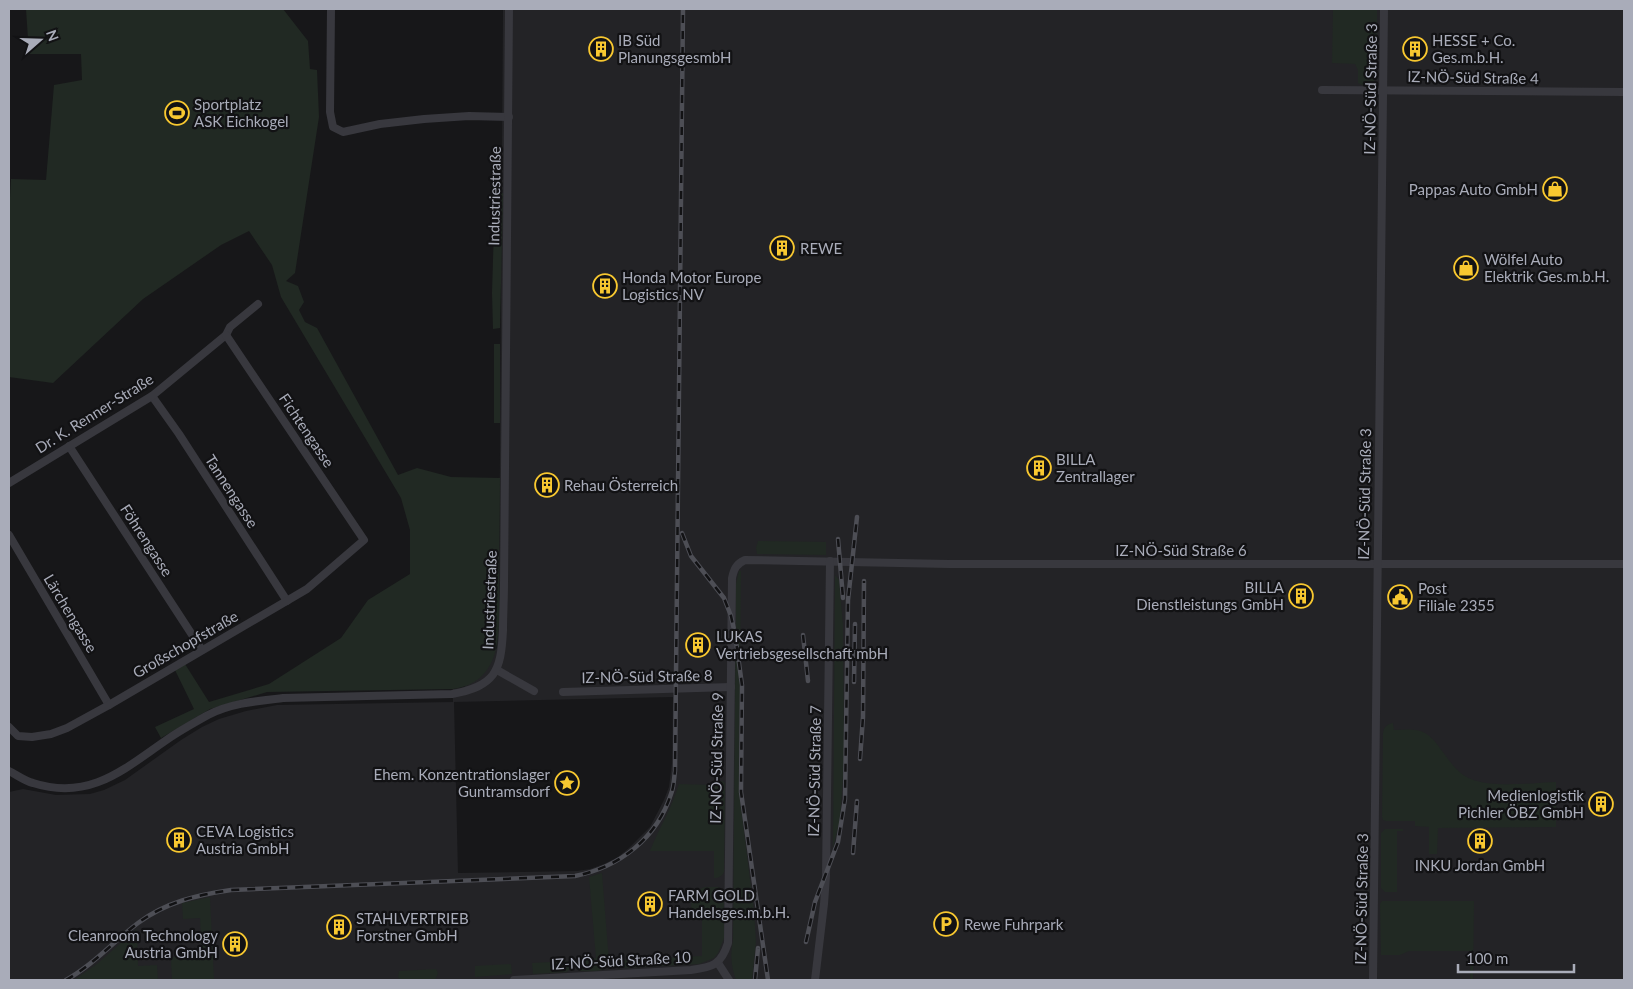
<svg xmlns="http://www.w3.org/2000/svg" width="1633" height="989" viewBox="0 0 1633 989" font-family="Lato,sans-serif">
	<rect width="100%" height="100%" fill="#171719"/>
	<!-- built -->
	<path fill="#232326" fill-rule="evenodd" d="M503 9H1624V980H9V792L23 789 56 795 90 794 104 790 125 780 181 740 202 727 219 719 246 711 277 705 453 702V689L464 687 497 648 499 602ZM673 697 672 763 669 787 664 800 650 827 629 848 618 857 604 864 590 869 577 871 458 873 454 702Z"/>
	<!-- green -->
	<g fill="#212923">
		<path d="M16 9H283L308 41 310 69 317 70 319 117 295 273 286 281 298 286 304 302 299 310 305 322 317 328 398 475 417 468 451 477 500 478C500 511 499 544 499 578 499 601 502 646 490 665 482 680 468 687 453 689L267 692 210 709 161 738 155 727 194 709 175 670 185 664 209 702 269 684 341 638 368 600 410 574V530L401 498 281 297 272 265 249 231 221 245 143 299 53 383 9 377V215L11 179 46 180 54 85 82 80 81 54H29L26 9Z"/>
		<polygon points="1333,9 1377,9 1377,75 1373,83 1364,86 1358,83 1358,70 1355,64 1332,63"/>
		<polygon points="503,193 500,328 493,329 492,293 495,194"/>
		<rect x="494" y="344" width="6" height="79"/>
		<polygon points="758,541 826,542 826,555 757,554 756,548"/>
		<path d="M739 571H741L739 792 754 911 756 941 752 980H736C731 966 730 956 733 941L736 584Z"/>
		<polygon points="835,575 839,580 843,625 844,762 840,820 833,848"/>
		<path d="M1393 723 1394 730C1404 730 1416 728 1425 733 1441 742 1450 771 1471 779 1492 788 1532 783 1556 782V827L1438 828 1437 854H1429V827L1415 826V821H1386L1383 820 1382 817 1383 733C1384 727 1387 724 1393 723Z"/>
		<path d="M712 781H722L725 783 724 872C722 876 719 878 714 878V851H650C659 828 672 808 679 784L711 785Z"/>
		<polygon points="1385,829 1403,829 1403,831 1397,831 1397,892 1385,892 1381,888 1381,833"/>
		<path d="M602 873 609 962C605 974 591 971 580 971L578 969V960L596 958 589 877Z"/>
		<path d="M705 887H718L722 889 724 894V938L718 953 714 958 699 964 625 968 619 964V960L702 956V914H691C691 903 692 891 705 887Z"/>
		<polygon points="210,897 214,980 172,980 171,961 173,957 202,955 200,918 183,919 182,903"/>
		<polygon points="1382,901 1474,901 1473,980 1470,980 1471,951 1409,951 1400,955 1381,955 1380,904"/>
		<polygon points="137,929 138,966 157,965 158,980 74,980 97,964"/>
		<polygon points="568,961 569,970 566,972 533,974 532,963"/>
		<polygon points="511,964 512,974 475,977 475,966"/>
		<polygon points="436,969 438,973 435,980 401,980 398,977 399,971"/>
	</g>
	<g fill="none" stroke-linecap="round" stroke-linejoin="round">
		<!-- street -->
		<g stroke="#38383e" stroke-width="8">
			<polyline points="331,9 330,112 333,127 343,132 380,124 424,119 469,116 509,117"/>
			<polyline points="1322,90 1624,92"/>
			<polyline points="152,396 179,434 287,601"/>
			<polyline points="69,446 202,650"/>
			<polyline points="9,483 152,396 226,335 230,327 258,304"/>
			<polyline points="9,535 109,705"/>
			<polyline points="497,670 534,691"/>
			<polyline points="563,692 731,687"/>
			<polyline points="9,727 18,736 32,737 51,734 67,728 109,705 307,589 364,540 226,335"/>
			<path d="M9 771C17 775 25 781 33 783 89 801 123 770 165 741 179 731 194 723 208 715 231 703 258 701 283 698L452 694C495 686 501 672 503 630 503 615 504 599 504 584L509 9"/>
			<polyline points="718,963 729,980"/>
			<path d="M514 980 691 970C713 967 721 965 728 943L732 578C734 569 736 564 745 560L949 564H1624"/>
			<polyline points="815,980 824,904 826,876 830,561"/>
			<polyline points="1373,980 1384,9"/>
		</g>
		<!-- rail casing -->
		<g stroke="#4d4e55" stroke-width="4.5">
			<g id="rail">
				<polyline points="682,533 691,556 724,598 731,616 735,634 742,685 741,792 768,980"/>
				<polyline points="838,539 843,598"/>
				<polyline points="803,635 808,681"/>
				<polyline points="854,682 855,624"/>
				<polyline points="860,759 863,717 864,581"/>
				<polyline points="853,853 857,801"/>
				<polyline points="806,942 815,902 838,842 845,799 848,600 857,517"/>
				<path d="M66 980C93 965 113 942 138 923 166 902 197 895 231 890L575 876C620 867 657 838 671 794 674 787 674 778 675 771L683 9"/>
				<polyline points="755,980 758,948"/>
			</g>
		</g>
		<!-- rail -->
		<use href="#rail" stroke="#121214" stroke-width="2.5" stroke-dasharray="8" stroke-linecap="butt"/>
	</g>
	<!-- icons -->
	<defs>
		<g id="building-ring" transform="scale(1.25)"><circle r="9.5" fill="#121214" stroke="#f8c830" stroke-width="1.5"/><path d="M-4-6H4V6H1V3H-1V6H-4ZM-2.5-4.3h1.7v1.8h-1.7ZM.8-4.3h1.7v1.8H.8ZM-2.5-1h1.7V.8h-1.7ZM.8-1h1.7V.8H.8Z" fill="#f8c830"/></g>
		<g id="stadium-ring" transform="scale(1.25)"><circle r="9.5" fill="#121214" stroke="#f8c830" stroke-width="1.5"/><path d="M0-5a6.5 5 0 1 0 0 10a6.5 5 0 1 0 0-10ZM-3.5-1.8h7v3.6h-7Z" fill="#f8c830"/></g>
		<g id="shop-ring" transform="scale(1.25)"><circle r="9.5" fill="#121214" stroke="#f8c830" stroke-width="1.5"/><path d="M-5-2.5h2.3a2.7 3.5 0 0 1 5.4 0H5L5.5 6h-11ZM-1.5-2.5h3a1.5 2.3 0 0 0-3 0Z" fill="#f8c830"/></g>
		<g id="civic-ring" transform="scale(1.25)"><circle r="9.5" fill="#121214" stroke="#f8c830" stroke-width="1.5"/><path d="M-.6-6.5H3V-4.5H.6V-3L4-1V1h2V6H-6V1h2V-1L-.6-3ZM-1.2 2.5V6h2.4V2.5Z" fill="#f8c830"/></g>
		<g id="sight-ring" transform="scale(1.25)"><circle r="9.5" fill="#121214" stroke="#f8c830" stroke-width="1.5"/><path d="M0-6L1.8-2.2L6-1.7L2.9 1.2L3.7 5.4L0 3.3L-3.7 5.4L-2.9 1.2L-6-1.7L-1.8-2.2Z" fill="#f8c830"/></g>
		<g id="parking-ring" transform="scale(1.25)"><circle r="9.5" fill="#121214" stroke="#f8c830" stroke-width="1.5"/><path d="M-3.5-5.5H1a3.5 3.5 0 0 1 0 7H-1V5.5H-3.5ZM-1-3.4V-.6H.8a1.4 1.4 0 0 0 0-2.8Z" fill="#f8c830"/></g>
	</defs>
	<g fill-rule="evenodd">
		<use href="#building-ring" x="601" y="49"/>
		<use href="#building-ring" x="1415" y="49"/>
		<use href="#stadium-ring" x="177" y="113"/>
		<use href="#shop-ring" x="1555" y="189"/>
		<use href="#building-ring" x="782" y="248"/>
		<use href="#shop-ring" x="1466" y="268"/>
		<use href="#building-ring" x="605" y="286"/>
		<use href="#building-ring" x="1039" y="468"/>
		<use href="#building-ring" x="547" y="485"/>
		<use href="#building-ring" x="1301" y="596"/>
		<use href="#civic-ring" x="1400" y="597"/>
		<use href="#building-ring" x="698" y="645"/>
		<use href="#sight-ring" x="567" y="783"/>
		<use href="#building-ring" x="1601" y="804"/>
		<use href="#building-ring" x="179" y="840"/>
		<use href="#building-ring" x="1480" y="841"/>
		<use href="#building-ring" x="650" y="904"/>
		<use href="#parking-ring" x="946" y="924"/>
		<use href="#building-ring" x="339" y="927"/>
		<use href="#building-ring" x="235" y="944"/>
	</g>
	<g text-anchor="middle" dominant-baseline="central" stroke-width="4.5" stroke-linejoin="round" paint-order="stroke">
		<!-- poi labels -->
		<g font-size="15" fill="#a9acb9" stroke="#121214" text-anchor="start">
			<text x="618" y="40">IB Süd<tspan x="618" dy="17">PlanungsgesmbH</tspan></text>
			<text x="1432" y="40">HESSE + Co.<tspan x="1432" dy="17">Ges.m.b.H.</tspan></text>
			<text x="194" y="104">Sportplatz<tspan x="194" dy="17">ASK Eichkogel</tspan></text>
			<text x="1538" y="189" text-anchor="end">Pappas Auto GmbH</text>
			<text x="800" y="248">REWE</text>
			<text x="1484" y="259">Wölfel Auto<tspan x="1484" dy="17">Elektrik Ges.m.b.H.</tspan></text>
			<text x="622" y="277">Honda Motor Europe<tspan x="622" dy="17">Logistics NV</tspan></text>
			<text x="1056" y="459">BILLA<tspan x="1056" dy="17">Zentrallager</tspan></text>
			<text x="564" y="485">Rehau Österreich</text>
			<text x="1284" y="587" text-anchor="end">BILLA<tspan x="1284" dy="17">Dienstleistungs GmbH</tspan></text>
			<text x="1418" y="588">Post<tspan x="1418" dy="17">Filiale 2355</tspan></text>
			<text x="716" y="636">LUKAS<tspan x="716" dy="17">Vertriebsgesellschaft mbH</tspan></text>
			<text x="550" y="774" text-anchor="end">Ehem. Konzentrationslager<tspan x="550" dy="17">Guntramsdorf</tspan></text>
			<text x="1584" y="795" text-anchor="end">Medienlogistik<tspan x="1584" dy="17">Pichler ÖBZ GmbH</tspan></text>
			<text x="196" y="831">CEVA Logistics<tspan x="196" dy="17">Austria GmbH</tspan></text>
			<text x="1480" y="865" text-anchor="middle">INKU Jordan GmbH</text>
			<text x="668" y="895">FARM GOLD<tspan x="668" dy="17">Handelsges.m.b.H.</tspan></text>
			<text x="356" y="918">STAHLVERTRIEB<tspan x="356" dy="17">Forstner GmbH</tspan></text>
			<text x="964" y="924">Rewe Fuhrpark</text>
			<text x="218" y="935" text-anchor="end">Cleanroom Technology<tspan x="218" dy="17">Austria GmbH</tspan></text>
		</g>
		<!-- street labels -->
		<g font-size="15" fill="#a9acb9" stroke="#121214">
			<text transform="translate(1473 77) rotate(1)">IZ-NÖ-Süd Straße 4</text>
			<text transform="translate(1370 89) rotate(-89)">IZ-NÖ-Süd Straße 3</text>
			<text transform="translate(494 196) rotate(-89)">Industriestraße</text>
			<text transform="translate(94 413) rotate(-32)">Dr. K. Renner-Straße</text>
			<text transform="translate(307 430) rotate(56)">Fichtengasse</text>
			<text transform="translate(232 491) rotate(57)">Tannengasse</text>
			<text transform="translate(1364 494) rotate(-89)">IZ-NÖ-Süd Straße 3</text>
			<text transform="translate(147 540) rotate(57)">Föhrengasse</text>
			<text x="1181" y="550">IZ-NÖ-Süd Straße 6</text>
			<text transform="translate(489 600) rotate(-88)">Industriestraße</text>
			<text transform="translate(71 613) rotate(59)">Lärchengasse</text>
			<text transform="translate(185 644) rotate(-30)">Großschopfstraße</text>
			<text transform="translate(647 676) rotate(-1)">IZ-NÖ-Süd Straße 8</text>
			<text transform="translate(716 758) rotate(-89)">IZ-NÖ-Süd Straße 9</text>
			<text transform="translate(814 771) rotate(-89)">IZ-NÖ-Süd Straße 7</text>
			<text transform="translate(1361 899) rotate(-89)">IZ-NÖ-Süd Straße 3</text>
			<text transform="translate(621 960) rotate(-3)">IZ-NÖ-Süd Straße 10</text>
		</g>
	</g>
	<!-- border -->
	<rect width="1633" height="989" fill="none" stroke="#a9acb9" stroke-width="20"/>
	<!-- north arrow -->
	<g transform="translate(40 40) rotate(70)" stroke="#121214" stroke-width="4" paint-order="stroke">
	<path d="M0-4L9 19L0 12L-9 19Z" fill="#a9acb9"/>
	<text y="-8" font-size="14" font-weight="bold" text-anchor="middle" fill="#a9acb9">N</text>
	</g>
	<!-- scale -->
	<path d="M1458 964v8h116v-8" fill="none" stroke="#a9acb9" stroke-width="2.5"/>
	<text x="1466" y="964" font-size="15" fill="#a9acb9" stroke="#121214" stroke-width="4" paint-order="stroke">100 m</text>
</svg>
